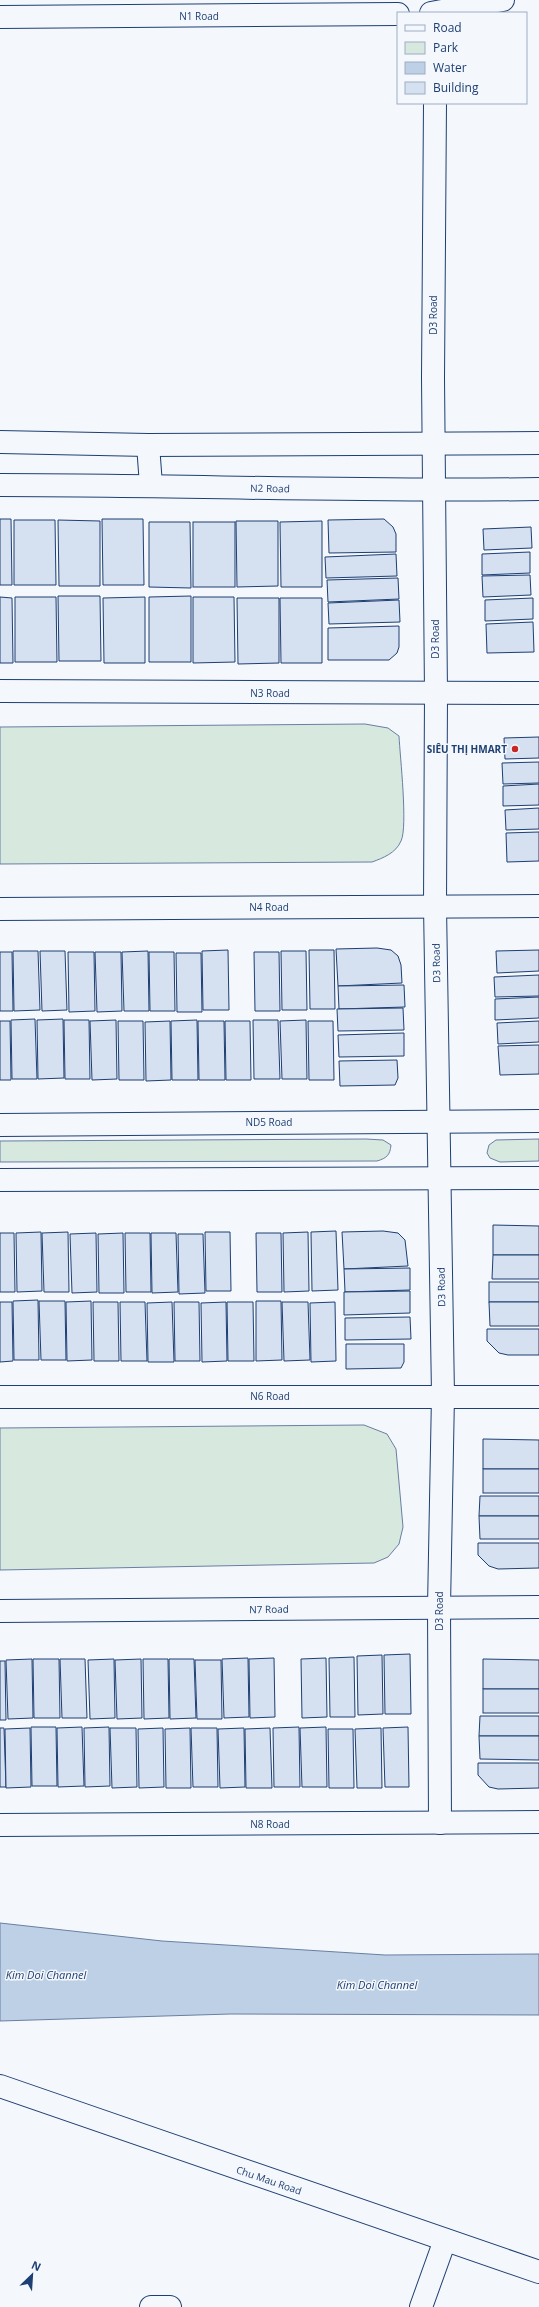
<svg xmlns="http://www.w3.org/2000/svg" width="539" height="2307" viewBox="0 0 539 2307" font-family="'Open Sans',sans-serif">
	<rect width="100%" height="100%" fill="#f4f7fb"/>
	<!-- green -->
	<g fill="#d7e8df" stroke="#687fa3">
		<path d="M365 724 388 728 399 736C400 756 408 827 401 841 396 853 383 858 372 862L0 864V727Z"/>
		<path d="M366 1139 383 1140 391 1145C390 1155 387 1158 377 1161L0 1162V1141Z"/>
		<polygon points="539,1139 539,1161 500,1162 490,1158 487,1153 489,1145 496,1140"/>
		<polygon points="364,1425 387,1434 396,1449 403,1527 399,1544 388,1557 374,1563 0,1570 0,1428"/>
	</g>
	<!-- water -->
	<polygon fill="#bed0e5" stroke="#687fa3" points="0,1923 162,1941 385,1955 539,1954 539,2015 230,2014 0,2021"/>
	<!-- building -->
	<g fill="#d5e0f0" stroke="#1d3f73">
		<polygon points="0,519 11,519 12,585 0,585"/>
		<polygon points="102,519 143,519 144,585 103,585"/>
		<polygon points="384,519 393,527 396,534 396,552 329,553 328,520"/>
		<polygon points="14,520 55,520 56,585 14,585"/>
		<polygon points="58,520 100,521 100,586 59,586"/>
		<polygon points="236,521 278,521 278,586 237,587"/>
		<polygon points="322,521 322,587 281,587 280,522"/>
		<polygon points="149,522 190,522 191,588 149,587"/>
		<rect x="193" y="522" width="42" height="65"/>
		<polygon points="531,527 532,548 484,550 483,529"/>
		<polygon points="530,552 530,573 482,575 482,554"/>
		<polygon points="396,554 397,576 326,578 325,557"/>
		<polygon points="530,575 531,595 483,597 482,576"/>
		<polygon points="398,578 399,599 328,602 327,580"/>
		<polygon points="58,596 100,596 101,661 59,661"/>
		<polygon points="191,596 191,662 149,662 149,597"/>
		<polygon points="0,597 12,598 13,663 0,663"/>
		<polygon points="15,597 56,597 57,662 15,662"/>
		<polygon points="145,597 145,663 104,663 103,598"/>
		<polygon points="193,597 234,597 235,662 193,663"/>
		<polygon points="237,598 279,598 279,663 238,664"/>
		<polygon points="280,598 322,598 322,663 281,663"/>
		<polygon points="533,598 533,619 485,621 485,600"/>
		<polygon points="399,600 400,622 329,624 328,603"/>
		<polygon points="533,622 534,652 487,653 486,624"/>
		<polygon points="399,626 399,647 397,653 389,660 328,660 328,628"/>
		<polygon points="539,737 539,758 505,759 504,738"/>
		<polygon points="539,762 539,783 503,784 502,763"/>
		<polygon points="539,784 539,805 503,806 503,786"/>
		<polygon points="539,808 539,829 506,830 505,810"/>
		<polygon points="539,832 539,861 507,862 506,833"/>
		<polygon points="377,948 391,950 398,956 401,965 402,983 338,986 336,949"/>
		<polygon points="228,950 229,1010 203,1010 202,951"/>
		<polygon points="309,950 334,950 335,1009 310,1009"/>
		<polygon points="539,950 539,971 497,973 496,951"/>
		<polygon points="13,951 38,951 40,1010 14,1011"/>
		<polygon points="40,951 65,951 67,1010 42,1011"/>
		<polygon points="148,951 149,1011 124,1011 122,952"/>
		<polygon points="281,951 306,951 307,1010 282,1010"/>
		<polygon points="0,952 12,952 13,1011 0,1011"/>
		<polygon points="68,952 94,952 95,1011 69,1012"/>
		<polygon points="95,952 121,952 122,1011 97,1012"/>
		<polygon points="149,952 174,952 175,1011 150,1011"/>
		<polygon points="254,952 279,952 280,1011 255,1011"/>
		<polygon points="176,953 201,953 202,1012 177,1012"/>
		<polygon points="539,975 539,996 495,997 494,977"/>
		<polygon points="404,985 405,1007 339,1009 338,986"/>
		<polygon points="539,997 539,1018 495,1020 495,999"/>
		<polygon points="403,1008 404,1030 338,1031 337,1009"/>
		<polygon points="35,1019 37,1079 12,1079 11,1020"/>
		<polygon points="63,1019 64,1078 38,1079 37,1020"/>
		<polygon points="64,1020 89,1020 90,1079 65,1079"/>
		<polygon points="116,1020 117,1079 92,1080 90,1021"/>
		<polygon points="197,1020 198,1080 172,1080 171,1021"/>
		<polygon points="253,1020 278,1020 280,1079 254,1079"/>
		<polygon points="306,1020 307,1079 282,1079 280,1021"/>
		<polygon points="0,1021 10,1021 11,1080 0,1080"/>
		<polygon points="118,1021 143,1021 144,1080 119,1080"/>
		<polygon points="170,1021 171,1080 146,1081 145,1022"/>
		<polygon points="198,1021 224,1021 225,1080 199,1080"/>
		<polygon points="225,1021 250,1021 251,1080 226,1080"/>
		<polygon points="308,1021 333,1021 334,1080 309,1080"/>
		<polygon points="539,1021 539,1042 498,1044 497,1023"/>
		<polygon points="404,1033 404,1056 339,1057 338,1035"/>
		<polygon points="539,1045 539,1074 500,1075 498,1046"/>
		<polygon points="397,1060 398,1078 395,1085 340,1086 339,1061"/>
		<polygon points="493,1225 539,1226 539,1255 493,1255"/>
		<polygon points="336,1231 338,1290 312,1291 311,1232"/>
		<polygon points="383,1231 398,1233 405,1240 408,1266 344,1269 342,1232"/>
		<polygon points="41,1232 42,1291 17,1292 16,1233"/>
		<polygon points="68,1232 69,1292 44,1292 42,1233"/>
		<polygon points="205,1232 230,1232 231,1291 206,1291"/>
		<polygon points="308,1232 309,1291 284,1292 283,1233"/>
		<polygon points="0,1233 14,1233 15,1292 0,1292"/>
		<polygon points="96,1233 97,1292 72,1293 70,1234"/>
		<polygon points="123,1233 124,1293 99,1293 98,1234"/>
		<polygon points="125,1233 150,1233 151,1292 126,1292"/>
		<polygon points="151,1233 176,1233 178,1292 152,1293"/>
		<polygon points="256,1233 281,1233 282,1292 257,1292"/>
		<polygon points="178,1234 203,1234 205,1293 179,1294"/>
		<polygon points="493,1255 539,1255 539,1279 492,1279"/>
		<polygon points="410,1268 410,1290 345,1292 344,1269"/>
		<rect x="489" y="1282" width="50" height="20"/>
		<polygon points="410,1291 410,1313 344,1315 344,1292"/>
		<polygon points="38,1300 39,1360 14,1360 13,1301"/>
		<polygon points="39,1301 65,1301 66,1360 41,1360"/>
		<polygon points="91,1301 92,1360 67,1361 66,1302"/>
		<polygon points="256,1301 281,1301 282,1360 256,1361"/>
		<polygon points="0,1302 12,1302 13,1361 0,1362"/>
		<polygon points="93,1302 118,1302 119,1361 94,1361"/>
		<polygon points="120,1302 145,1302 147,1361 121,1361"/>
		<polygon points="172,1302 174,1362 148,1362 147,1303"/>
		<polygon points="174,1302 199,1302 200,1361 175,1361"/>
		<polygon points="226,1302 227,1361 202,1362 201,1303"/>
		<polygon points="227,1302 253,1302 254,1361 228,1361"/>
		<polygon points="282,1302 308,1302 310,1360 284,1361"/>
		<polygon points="335,1302 336,1361 311,1362 310,1303"/>
		<polygon points="489,1302 539,1302 539,1326 490,1326"/>
		<polygon points="410,1317 411,1339 345,1340 345,1318"/>
		<polygon points="487,1329 539,1329 539,1355 508,1355 499,1353 487,1341"/>
		<polygon points="346,1344 404,1344 404,1362 401,1368 346,1369"/>
		<polygon points="483,1439 539,1440 539,1469 483,1469"/>
		<rect x="483" y="1469" width="56" height="24"/>
		<polygon points="480,1496 539,1496 539,1516 479,1516"/>
		<polygon points="479,1516 539,1516 539,1539 480,1539"/>
		<polygon points="478,1543 539,1543 539,1568 498,1569 489,1566 478,1555"/>
		<polygon points="410,1654 411,1714 385,1714 384,1655"/>
		<polygon points="382,1655 383,1714 358,1715 357,1656"/>
		<polygon points="354,1657 355,1717 330,1717 329,1658"/>
		<polygon points="248,1658 249,1717 224,1718 222,1659"/>
		<polygon points="274,1658 275,1717 250,1718 249,1659"/>
		<polygon points="326,1658 327,1717 302,1718 301,1659"/>
		<polygon points="32,1659 33,1718 8,1719 6,1660"/>
		<polygon points="33,1659 59,1659 60,1718 34,1718"/>
		<polygon points="60,1659 85,1659 87,1718 62,1718"/>
		<polygon points="114,1659 115,1718 90,1719 88,1660"/>
		<polygon points="141,1659 142,1718 117,1719 115,1660"/>
		<polygon points="143,1659 168,1659 169,1718 144,1719"/>
		<polygon points="169,1659 194,1659 196,1718 170,1719"/>
		<polygon points="483,1659 539,1660 539,1689 483,1689"/>
		<polygon points="195,1660 221,1660 222,1719 197,1719"/>
		<polygon points="0,1661 5,1661 6,1720 0,1720"/>
		<rect x="483" y="1689" width="56" height="24"/>
		<polygon points="480,1716 539,1716 539,1736 479,1736"/>
		<polygon points="31,1727 56,1727 57,1786 32,1786"/>
		<polygon points="82,1727 84,1786 58,1787 57,1728"/>
		<polygon points="109,1727 110,1786 85,1787 84,1728"/>
		<polygon points="299,1727 300,1787 274,1787 273,1728"/>
		<polygon points="326,1727 327,1787 302,1787 300,1728"/>
		<polygon points="408,1727 409,1787 385,1787 383,1728"/>
		<polygon points="0,1728 4,1728 6,1787 0,1787"/>
		<polygon points="30,1728 31,1787 6,1788 5,1729"/>
		<polygon points="110,1728 136,1728 137,1787 112,1788"/>
		<polygon points="163,1728 164,1787 139,1788 138,1729"/>
		<polygon points="190,1728 191,1788 166,1788 165,1729"/>
		<polygon points="191,1728 217,1728 218,1787 193,1787"/>
		<polygon points="244,1728 245,1787 220,1788 218,1729"/>
		<polygon points="270,1728 272,1788 246,1788 245,1729"/>
		<polygon points="381,1728 382,1788 357,1788 355,1729"/>
		<polygon points="328,1729 353,1729 354,1788 329,1788"/>
		<polygon points="479,1736 539,1736 539,1760 480,1759"/>
		<polygon points="478,1763 539,1763 539,1788 498,1789 489,1787 478,1775"/>
	</g>
	<g fill="none" stroke-linecap="round" stroke-linejoin="round">
		<!-- street casing -->
		<g stroke="#1d3f73" stroke-width="24">
			<g id="street">
				<polyline points="431,13 503,0"/>
				<polyline points="0,17 398,14"/>
				<polyline points="435,103 433,378 436,694 435,906 443,1395 439,1607 440,1823"/>
				<polyline points="0,691 539,693"/>
				<polyline points="0,909 539,906"/>
				<polyline points="0,1397 539,1397"/>
				<polyline points="0,1611 539,1607"/>
				<polyline points="0,1825 539,1822"/>
				<polyline points="151,2307 170,2307"/>
				<polyline points="421,2307 445,2240"/>
			</g>
		</g>
		<!-- secondary casing -->
		<g stroke="#1d3f73" stroke-width="24">
			<g id="secondary">
				<polyline points="0,442 148,445 539,443"/>
				<polyline points="148,445 151,485"/>
				<path d="M0 485C180 485 359 492 539 489"/>
				<polyline points="0,1125 539,1121"/>
				<polyline points="0,1180 539,1178"/>
				<polyline points="0,2086 539,2272"/>
			</g>
		</g>
		<!-- street -->
		<use href="#street" stroke="#f4f7fb" stroke-width="22"/>
		<!-- secondary -->
		<use href="#secondary" stroke="#f4f7fb" stroke-width="22"/>
	</g>
	<!-- markers -->
	<circle fill="#c62828" stroke="#f4f7fb" stroke-width="1.5" cx="515" cy="749" r="4"/>
	<g text-anchor="middle" dominant-baseline="central" stroke-width="3" stroke-linejoin="round" paint-order="stroke">
		<!-- street labels -->
		<g font-size="10" fill="#1d3f73" stroke="#f4f7fb">
			<text x="199" y="16">N1 Road</text>
			<text transform="translate(433 315) rotate(-90)">D3 Road</text>
			<text transform="translate(270 488) rotate(1)">N2 Road</text>
			<text transform="translate(435 639) rotate(-90)">D3 Road</text>
			<text x="270" y="693">N3 Road</text>
			<text x="269" y="907">N4 Road</text>
			<text transform="translate(436 963) rotate(-91)">D3 Road</text>
			<text x="269" y="1122">ND5 Road</text>
			<text transform="translate(441 1287) rotate(-91)">D3 Road</text>
			<text x="270" y="1396">N6 Road</text>
			<text transform="translate(269 1609) rotate(-1)">N7 Road</text>
			<text transform="translate(439 1611) rotate(-90)">D3 Road</text>
			<text x="270" y="1824">N8 Road</text>
			<text transform="translate(269 2180) rotate(19)">Chu Mau Road</text>
		</g>
		<!-- poi labels -->
		<g font-size="10" font-weight="bold" fill="#1d3f73" stroke="#f4f7fb" text-anchor="end">
			<text x="507" y="749">SIÊU THỊ HMART</text>
		</g>
		<!-- water labels -->
		<g font-size="11" font-style="italic" fill="#1d3f73" stroke="#f4f7fb">
			<text x="46" y="1974">Kim Doi Channel</text>
			<text x="377" y="1984">Kim Doi Channel</text>
		</g>
	</g>
	<!-- legend -->
	<rect x="397" y="12" width="130" height="92" fill="#f4f7fb" stroke="#9eadc5"/>
	<rect x="405" y="25" width="20" height="6" fill="#f4f7fb" stroke="#9eadc5"/>
	<text x="433" y="32" font-size="12" fill="#1d3f73">Road</text>
	<rect x="405" y="42" width="20" height="12" fill="#d7e8df" stroke="#9eadc5"/>
	<text x="433" y="52" font-size="12" fill="#1d3f73">Park</text>
	<rect x="405" y="62" width="20" height="12" fill="#bed0e5" stroke="#9eadc5"/>
	<text x="433" y="72" font-size="12" fill="#1d3f73">Water</text>
	<rect x="405" y="82" width="20" height="12" fill="#d5e0f0" stroke="#9eadc5"/>
	<text x="433" y="92" font-size="12" fill="#1d3f73">Building</text>
	<!-- north arrow -->
	<g transform="translate(32 2275) rotate(25)" stroke="#f4f7fb" stroke-width="3" paint-order="stroke">
	<path d="M0-3L7 15L0 10L-7 15Z" fill="#1d3f73"/>
	<text y="-6" font-size="11" font-weight="bold" text-anchor="middle" fill="#1d3f73">N</text>
	</g>
</svg>
